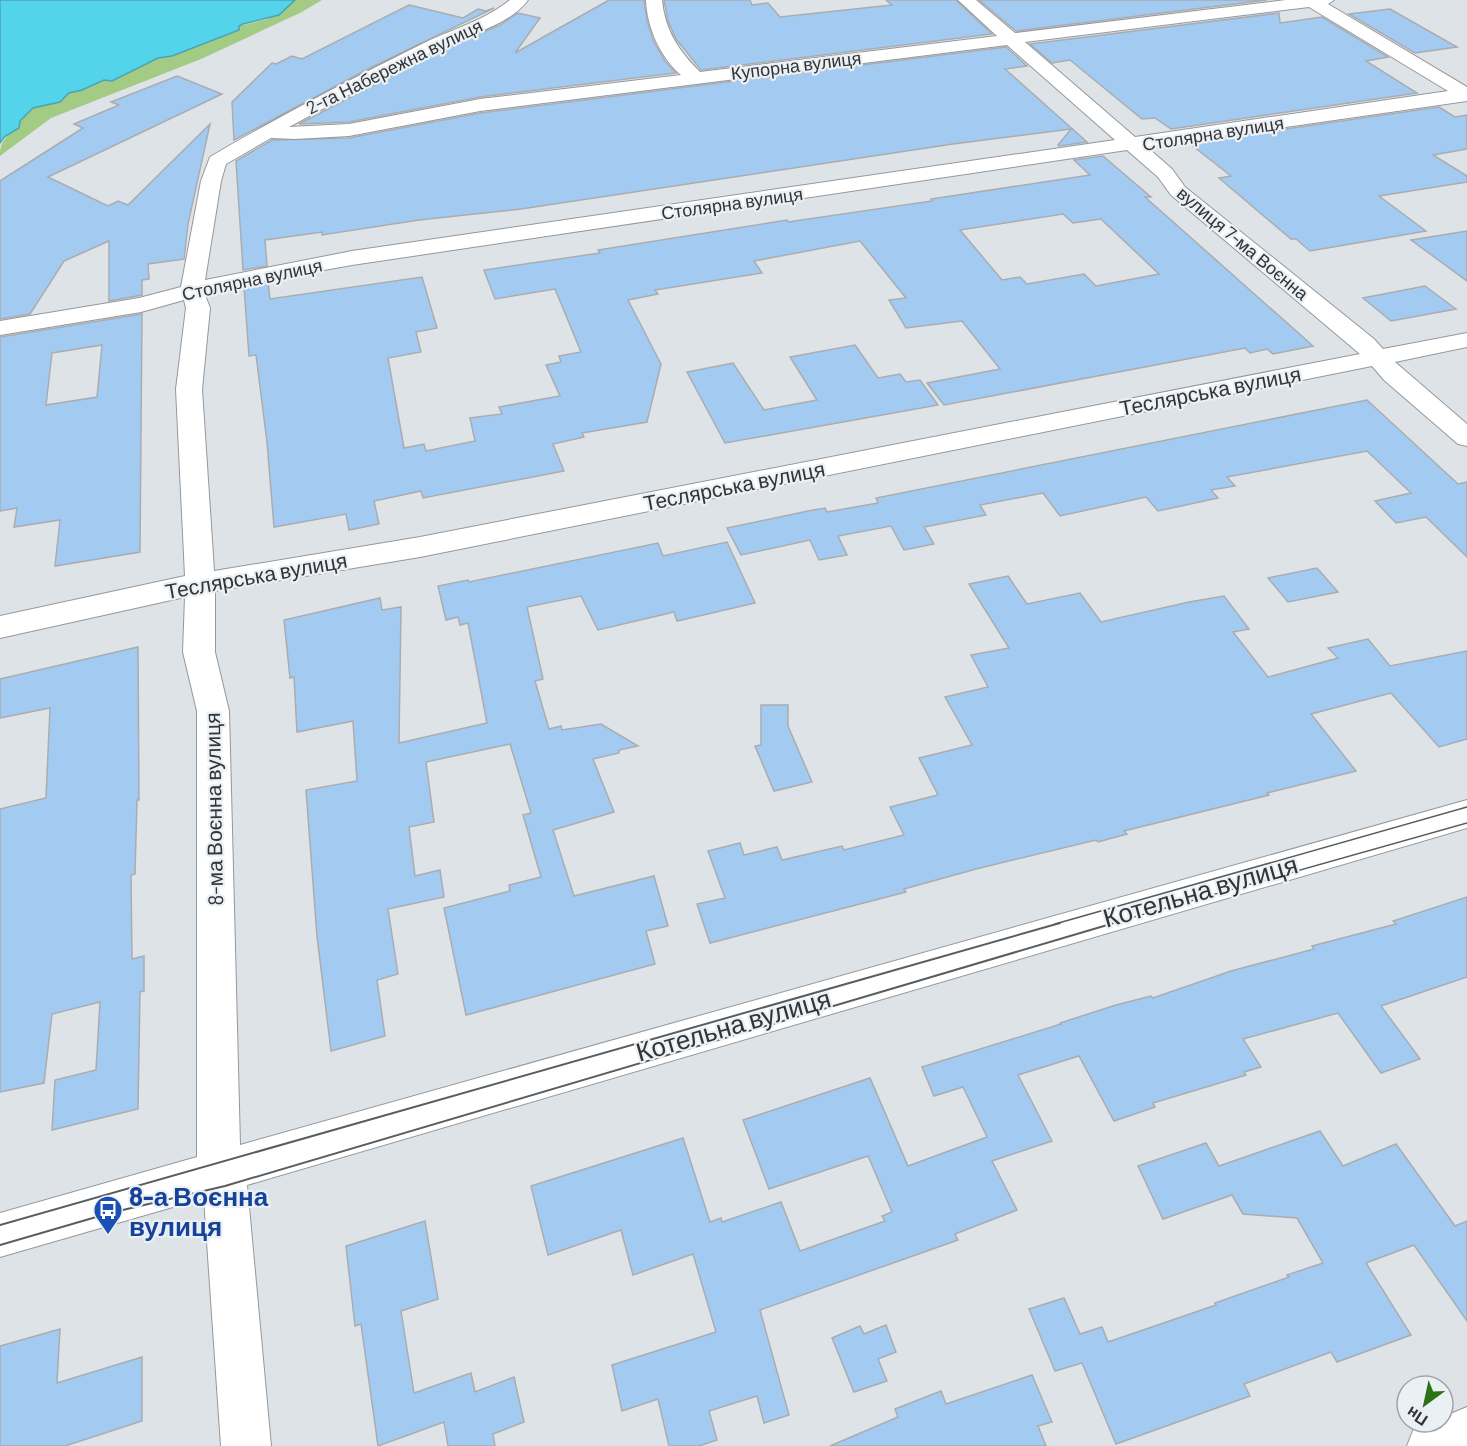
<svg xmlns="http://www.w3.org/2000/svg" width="1467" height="1446" viewBox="0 0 1467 1446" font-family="Barlow,sans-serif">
	<rect width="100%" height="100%" fill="#dee3e7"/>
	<!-- green -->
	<path fill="#a3cb84" d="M295 0H322L300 13 201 59 51 118 0 156C0 140 6 136 19 128V121L33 108 60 102 69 93 131 71 158 58 172 56 239 30V26L268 19Z"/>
	<!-- water -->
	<polygon fill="#54d4ea" stroke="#4aa4b4" stroke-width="1.5" points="0,0 295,0 279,15 243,24 239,26 239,30 172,56 158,58 112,81 104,80 82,90 69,93 60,102 33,108 20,121 19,128 4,137 0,143"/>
	<!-- building -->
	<g fill="#a3caf1" stroke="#a9adb1" stroke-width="1.5" fill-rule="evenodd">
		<polygon points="609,0 644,0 647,21 654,42 665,61 676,73 480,97 349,122 299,124 441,50 500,25 518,13 540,18 515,53"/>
		<polygon points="664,0 750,0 752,5 768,3 780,17 892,5 886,0 956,0 992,34 701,70 676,39 668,21"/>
		<polygon points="979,0 1267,0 1016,31"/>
		<polygon points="409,5 463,18 478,9 486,11 494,8 366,70 234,140 232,102 272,63 276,64 292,56 302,59"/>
		<polygon points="1390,9 1457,47 1415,53 1349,14"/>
		<polygon points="1279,13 1280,23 1322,17 1388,57 1366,61 1417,93 1171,129 1155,118 1142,119 1070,60 1052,63 1030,44"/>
		<polygon points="1006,47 1027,66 1005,69 1087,142 1059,146 1058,145 1071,129 953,144 521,209 419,220 322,235 322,232 265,240 267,266 243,270 236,161 272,140 349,138 480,113"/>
		<polygon points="177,76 222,94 48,177 108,206 118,201 128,205 210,124 188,224 184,259 148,264 149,279 142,280 142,295 109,301 109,241 64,261 30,314 0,319 0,181 83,128 74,124 119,105 111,102"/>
		<polygon points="1439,107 1455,117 1467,115 1467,149 1433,155 1467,176 1467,182 1379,196 1426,231 1310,251 1296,239 1291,239 1219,178 1231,176 1189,143"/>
		<path d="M1103 156 1151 197H1145L1313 346 1273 354 1267 349 1250 353 1245 348 944 405 927 383 1000 369 962 321 906 328 889 300 906 298 860 241 754 261 762 273 655 290 658 294 628 300 661 364 647 422 582 433 584 437 553 444 564 471 423 498 421 491 374 501 379 524 349 530 346 514 274 527 267 442 256 355 249 356 244 287 268 282 270 299 422 277 437 328 416 332 421 352 388 358 404 448 424 444 426 451 475 441 470 418 502 414 499 407 560 396 546 365 561 362 559 356 581 352 555 289 495 299 484 270 600 253 598 250 787 220 788 222 932 201 931 199 1090 175 1074 160ZM1063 214 1073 223 1101 219 1159 274 1096 286 1084 274 1027 284 1020 277 1002 280 960 230Z"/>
		<polygon points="1467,231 1467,281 1411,240"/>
		<polygon points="1425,286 1456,309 1391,321 1363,298"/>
		<path d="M142 314 140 552 55 566 60 520 14 527 17 508 0 511V337ZM102 345 97 397 46 405 52 353Z"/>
		<polygon points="855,345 878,378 900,374 906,382 920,380 938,405 725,443 687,372 733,363 764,410 817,400 790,357"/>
		<polygon points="1367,400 1458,484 1467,482 1467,557 1426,517 1396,523 1375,501 1411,493 1367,451 1227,477 1235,486 1211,490 1218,498 1158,511 1146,497 1060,516 1043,493 980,505 986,515 924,527 934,544 904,550 891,526 838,536 847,555 819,560 810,540 741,555 727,528 808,511 825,508 827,512 878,503 876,498"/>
		<polygon points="727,542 755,603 677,621 674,612 598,630 581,596 527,607 543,679 535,681 549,729 561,726 562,730 601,724 638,746 619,750 619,753 593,759 614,812 553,830 574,896 654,876 668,926 646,931 655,964 466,1015 444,908 510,891 509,885 541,877 523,815 531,813 510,744 426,762 434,822 409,827 415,876 440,870 444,897 388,909 398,974 377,980 385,1036 331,1051 317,936 306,790 357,781 353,721 297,732 294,677 290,678 284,620 380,598 382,610 401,607 399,743 487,723 468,623 460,625 458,617 446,620 438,586 468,580 469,582 658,543 663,556"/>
		<polygon points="1317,568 1338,592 1288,602 1268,578"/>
		<polygon points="1008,576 1027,604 1080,593 1101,622 1189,602 1224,596 1249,629 1233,632 1268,677 1338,658 1328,648 1368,639 1390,666 1467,651 1467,739 1439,747 1391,693 1311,714 1356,771 1267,793 1269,795 1124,831 1127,834 1098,842 1096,840 976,869 904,889 906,892 710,943 697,904 725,898 708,851 740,843 744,855 777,847 782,860 842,846 844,850 904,835 890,807 938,795 919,758 972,745 945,697 988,687 971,655 1009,648 969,584"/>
		<polygon points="138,647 139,800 137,800 135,874 131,875 132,959 144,956 144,991 140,992 138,1109 52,1130 55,1080 96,1070 100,1002 52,1014 44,1083 0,1092 0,809 46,798 50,708 0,718 0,679"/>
		<polygon points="761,705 788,705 788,726 812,782 774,791 755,746 761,745"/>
		<polygon points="1467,897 1467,977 1381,1006 1420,1059 1381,1073 1338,1013 1243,1039 1261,1067 1244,1072 1246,1075 1153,1103 1155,1107 1114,1121 1079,1056 1018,1075 1052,1141 992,1161 1017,1210 955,1234 958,1240 760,1310 789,1415 764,1423 757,1396 709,1411 717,1440 699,1446 669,1446 658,1399 622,1411 612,1365 716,1332 693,1254 633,1275 621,1230 548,1255 531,1186 683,1138 710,1222 721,1218 722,1222 781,1202 800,1251 885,1221 882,1216 892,1212 868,1156 769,1189 743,1120 870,1078 908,1166 987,1137 963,1087 934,1096 922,1067 1061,1024 1060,1023 1116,1005 1151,996 1153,998 1231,971 1314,949 1312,946 1396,924 1393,921"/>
		<polygon points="1320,1131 1343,1166 1396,1144 1455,1226 1467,1221 1467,1321 1414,1245 1366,1263 1411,1335 1337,1362 1331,1352 1244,1384 1250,1396 1116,1444 1082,1363 1055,1371 1029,1309 1064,1298 1080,1334 1102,1327 1108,1342 1216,1305 1215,1303 1289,1277 1287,1275 1323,1263 1297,1218 1243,1214 1232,1195 1163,1219 1138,1166 1206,1143 1219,1166"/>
		<polygon points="425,1221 438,1299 401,1311 414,1393 471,1373 475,1392 514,1377 524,1422 493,1434 495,1446 448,1446 444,1422 378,1446 361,1324 355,1326 346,1246"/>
		<polygon points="886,1325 896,1352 878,1359 887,1381 854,1392 832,1338 860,1326 864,1334"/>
		<polygon points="60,1329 57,1383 142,1357 142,1421 65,1446 0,1446 0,1346"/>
		<polygon points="1032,1375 1052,1422 1038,1426 1046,1446 830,1446 898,1417 895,1409 941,1391 946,1404"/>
	</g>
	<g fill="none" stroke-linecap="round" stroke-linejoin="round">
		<!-- minor casing -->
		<g stroke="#94989d" stroke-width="2">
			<g id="minor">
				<path d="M510 0H528C509 26 468 34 440 48 389 73 339 100 289 127L349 124 480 99 681 75C660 57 647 27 646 0H662C665 31 679 51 700 72L997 36 958 0H976L1015 33 1286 0H1334L1328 4 1467 87V101L1147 147 1172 169 1185 187 1374 339 1383 349 1467 333V347L1395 362 1467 424V446L1458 444 1384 380 1372 366 420 557 215 591V652L229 711 240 1145 1467 800V828L247 1185 271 1446H221L204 1198 0 1257V1213L197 1157V711L183 652 185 597 0 638V616L185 576 176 389 186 308 184 300 141 312 0 335V321L139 298 181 287 201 181 210 157C278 117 349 80 420 45 450 30 484 21 510 0ZM1309 7 1448 91 1135 137 1025 42ZM1007 45 1115 140 352 251 205 280 221 181 226 164 271 138 295 139 349 136 480 111ZM1127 150 1158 177 1171 195 1360 354 420 537 214 571 202 389 210 308 205 295 234 286 352 265Z"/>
				<polygon points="1467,1407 1467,1446 1407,1446 1414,1428 1430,1422 1443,1422 1443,1417"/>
			</g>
		</g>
		<!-- minor -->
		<use href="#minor" fill="#fff" fill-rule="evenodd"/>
		<!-- tram-far1 -->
		<g stroke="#5a5d5f" stroke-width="1.5">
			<polyline points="1055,924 1467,807"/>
			<polyline points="1109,924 1467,823"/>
		</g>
		<!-- tram -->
		<g stroke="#5a5d5f" stroke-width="2">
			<polyline points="0,1225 1060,923"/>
			<polyline points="0,1245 110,1213 225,1186 1114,923"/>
		</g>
	</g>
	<!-- icons -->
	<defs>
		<g id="bus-pin" transform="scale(1.5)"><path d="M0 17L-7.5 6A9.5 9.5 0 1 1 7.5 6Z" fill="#1a4fb4" stroke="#ebf0f5"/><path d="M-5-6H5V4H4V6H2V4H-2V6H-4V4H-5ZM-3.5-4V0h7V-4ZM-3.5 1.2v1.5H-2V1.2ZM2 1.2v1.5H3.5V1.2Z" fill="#fff"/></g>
	</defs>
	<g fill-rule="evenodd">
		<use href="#bus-pin" x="108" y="1210"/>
	</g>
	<g text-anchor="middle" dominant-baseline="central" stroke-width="4.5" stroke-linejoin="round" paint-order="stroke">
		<!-- far-street labels -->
		<g font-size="18" fill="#323436" stroke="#ebf0f5">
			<text transform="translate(796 65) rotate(-7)">Купорна вулиця</text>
			<text transform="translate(394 66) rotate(-26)">2-га Набережна вулиця</text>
			<text transform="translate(1213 133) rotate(-9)">Столярна вулиця</text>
			<text transform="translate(732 203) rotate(-8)">Столярна вулиця</text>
			<text transform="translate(1243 243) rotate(40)">вулиця 7-ма Воєнна</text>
			<text transform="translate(252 279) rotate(-12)">Столярна вулиця</text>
		</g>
		<!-- street labels -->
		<g font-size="21" fill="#323436" stroke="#ebf0f5">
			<text transform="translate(1210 390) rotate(-11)">Теслярська вулиця</text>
			<text transform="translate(734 485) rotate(-11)">Теслярська вулиця</text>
			<text transform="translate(256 575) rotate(-10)">Теслярська вулиця</text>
			<text transform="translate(213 809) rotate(-91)">8-ма Воєнна вулиця</text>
		</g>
		<!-- near-street labels -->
		<g font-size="26" fill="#323436" stroke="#ebf0f5">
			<text transform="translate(1200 890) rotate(-16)">Котельна вулиця</text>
			<text transform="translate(733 1024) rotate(-16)">Котельна вулиця</text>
		</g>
		<!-- near-transit labels -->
		<g font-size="26" font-weight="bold" fill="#164399" stroke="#ebf0f5" text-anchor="start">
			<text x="129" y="1195">8-а Воєнна<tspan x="129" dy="30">вулиця</tspan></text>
		</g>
	</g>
	<!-- north arrow -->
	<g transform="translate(1425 1404) rotate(213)"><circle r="28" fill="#ebf0f5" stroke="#a1a5a9" stroke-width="1.5"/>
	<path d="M0-4.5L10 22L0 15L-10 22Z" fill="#2b7314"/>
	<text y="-9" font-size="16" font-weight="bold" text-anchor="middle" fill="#323436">Пн</text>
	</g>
</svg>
